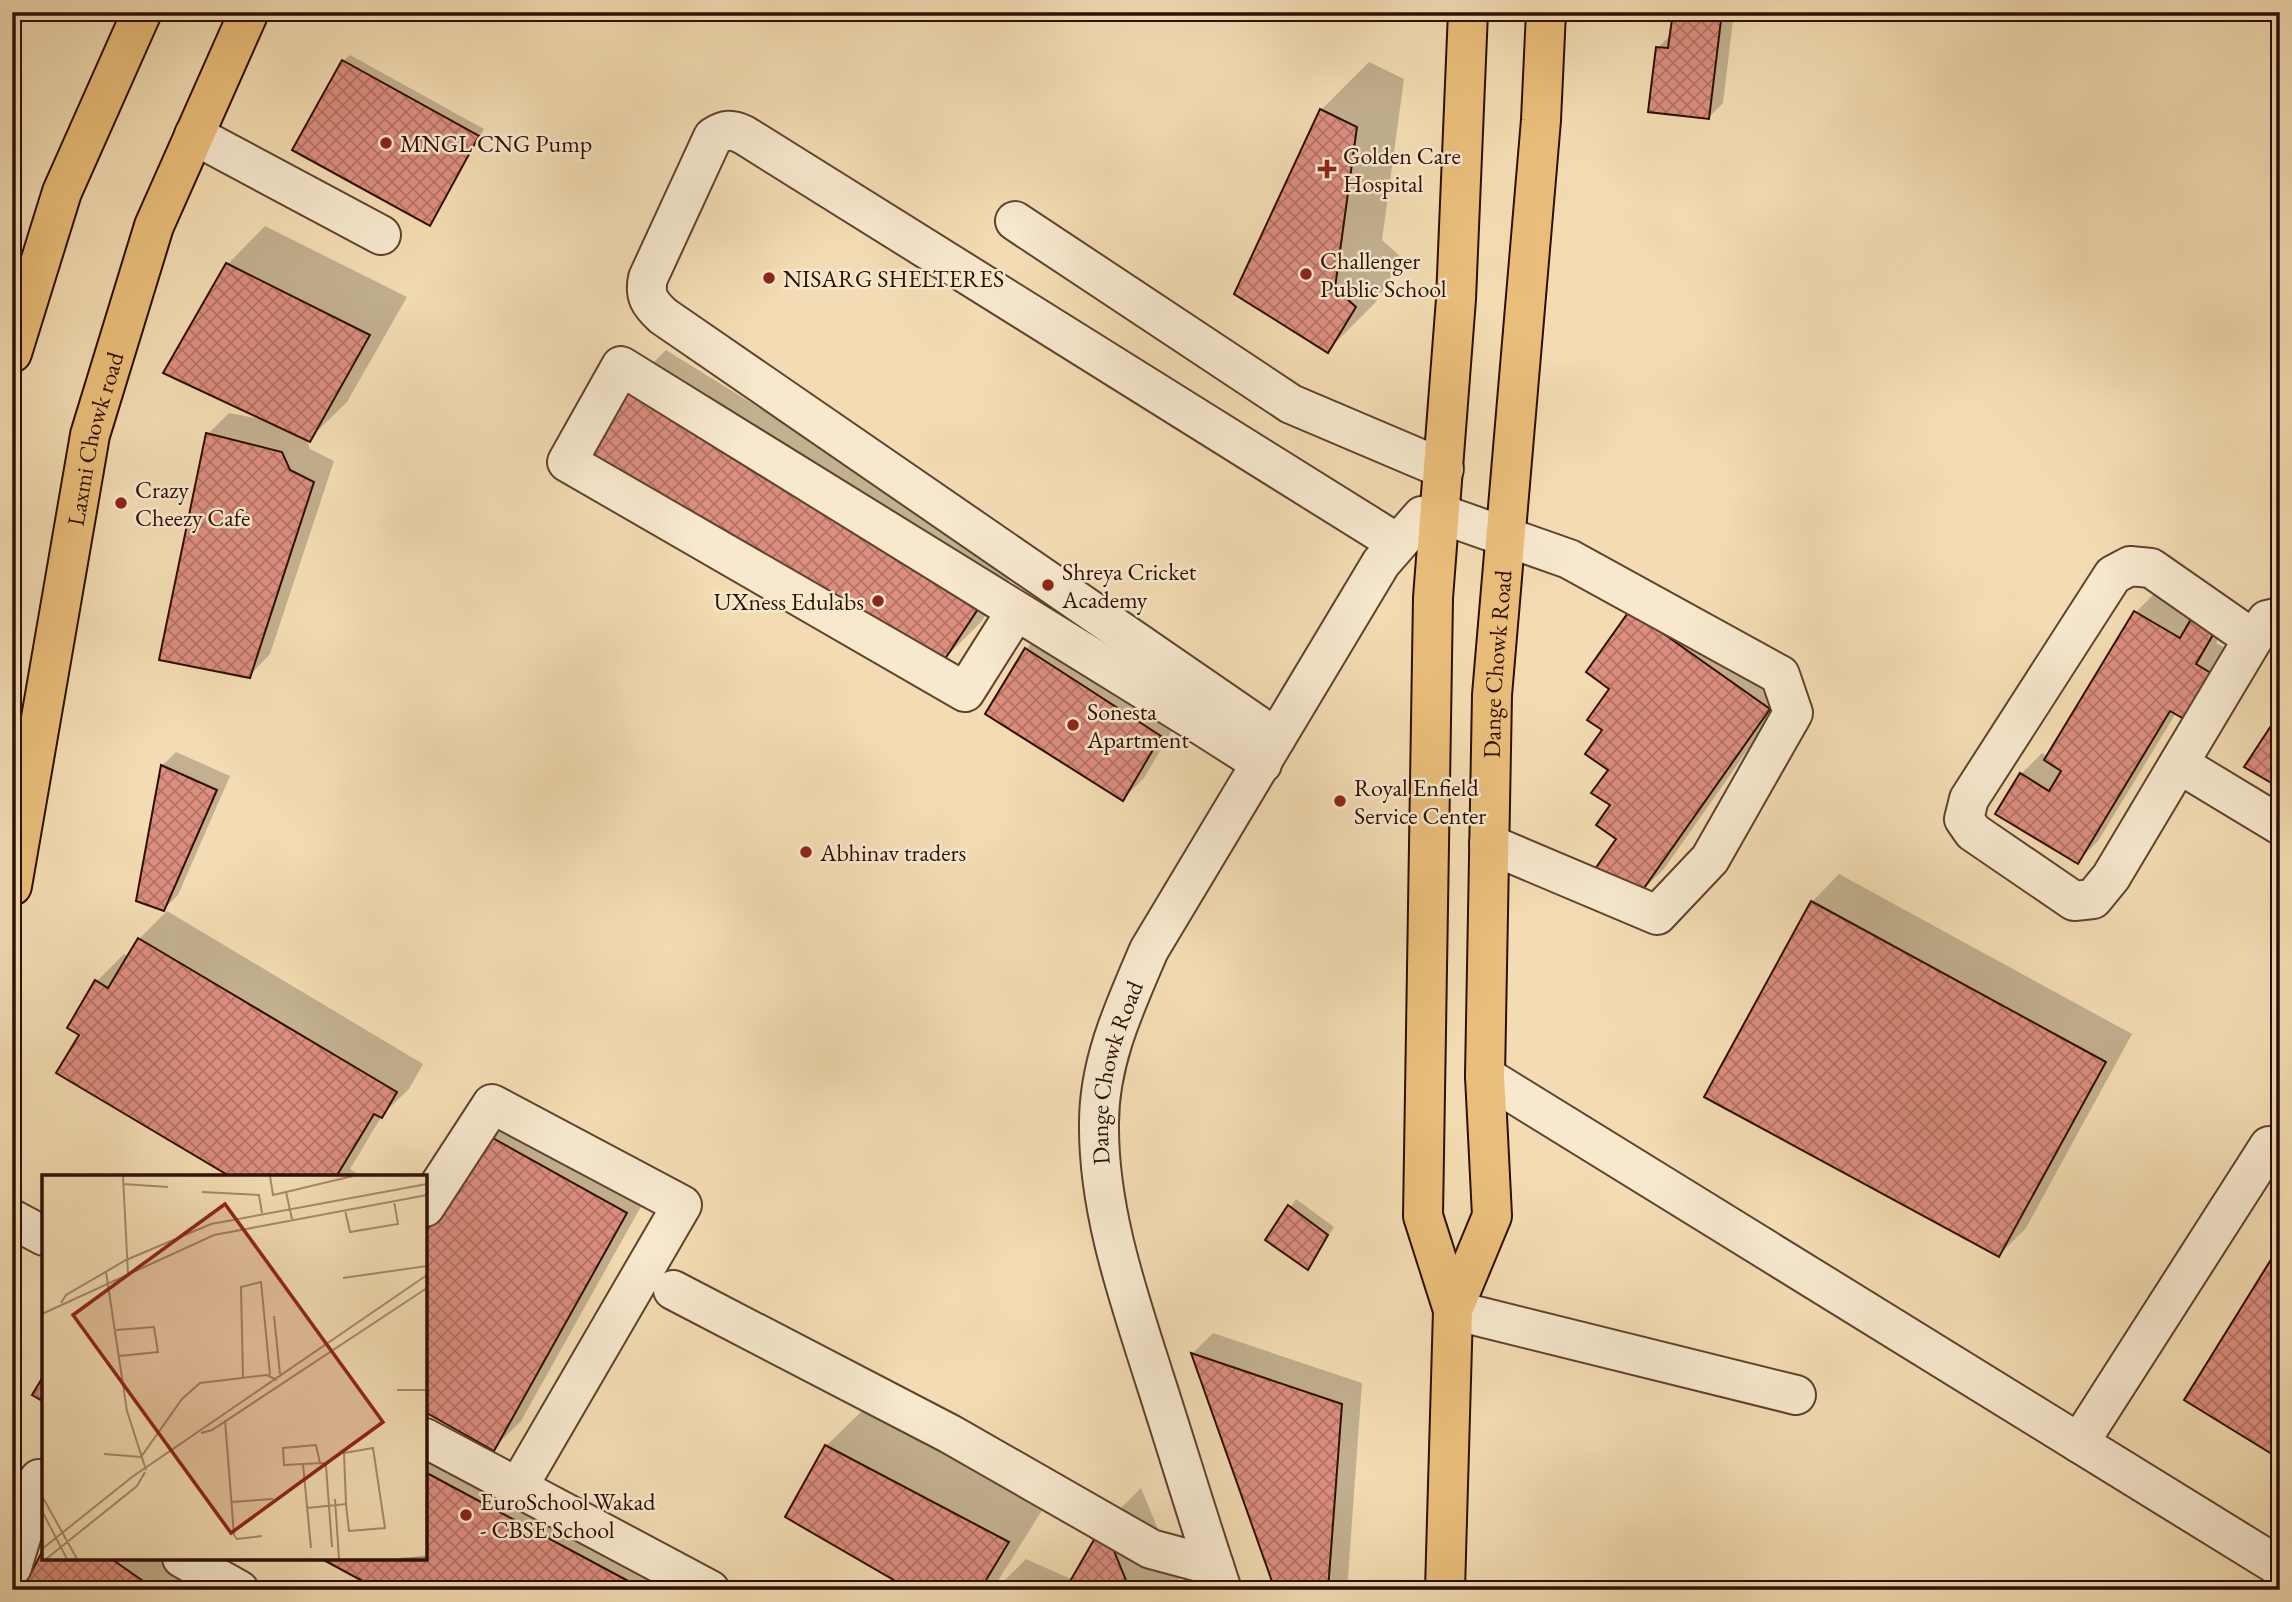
<svg xmlns="http://www.w3.org/2000/svg" width="2292" height="1602" viewBox="0 0 2292 1602" font-family="'EB Garamond',serif">
	<defs>
		<pattern id="building-cross-hatch" width="8" height="8" patternUnits="userSpaceOnUse" patternTransform="scale(1.75)"><rect width="8" height="8" fill="#dc8e7f"/><path d="M0 0l8 8M0 8l8-8" fill="none" stroke="#b37266"/></pattern>
	</defs>
	<rect width="100%" height="100%" fill="#f3dcb3"/>
	<filter id="stains"><feTurbulence type="fractalNoise" baseFrequency=".00286" numOctaves="4"/><feColorMatrix values="0 0 0 0 .2 0 0 0 0 .09 0 0 0 0 .02 0 0 0 .5 -.17"/></filter>
	<radialGradient id="worn" r=".72"><stop offset=".6" stop-color="#630" stop-opacity="0"/><stop offset="1" stop-color="#630" stop-opacity=".3"/></radialGradient>
	<!-- shadow -->
	<g fill="#0003">
		<polygon points="1675,12 1734,12 1723,103 1709,117 1658,48 1672,33"/>
		<polygon points="350,55 484,129 429,224 343,61"/>
		<polygon points="1369,62 1404,79 1382,240 1402,258 1375,303 1327,351 1321,110"/>
		<polygon points="265,226 407,297 347,402 309,439 306,438 310,449 334,461 270,654 249,676 208,434 229,413 271,421 228,264"/>
		<polygon points="666,350 1017,568 981,622 943,660 628,388"/>
		<polygon points="1658,584 1796,681 1664,869 1636,896 1618,839 1604,730 1631,611"/>
		<polygon points="2157,591 2237,607 2216,643 2231,651 2176,713 2098,841 2077,862 2021,774 2042,753 2048,757 2136,612"/>
		<polygon points="1047,628 1181,715 1144,778 1123,799 1026,649"/>
		<polygon points="176,752 230,776 178,895 164,909 162,766"/>
		<polygon points="1839,874 2132,1034 2026,1228 1999,1255 1812,902"/>
		<polygon points="167,911 423,1064 409,1089 383,1114 350,1169 358,1174 356,1177 235,1177 82,1035 97,981 124,954 128,957 139,939"/>
		<polygon points="511,1106 653,1185 521,1421 494,1448 425,1237"/>
		<polygon points="1296,1199 1334,1227 1308,1267 1268,1240"/>
		<polygon points="1213,1333 1362,1383 1347,1590 1277,1590 1193,1353"/>
		<polygon points="864,1409 1046,1504 999,1579 989,1590 914,1590 826,1446"/>
		<polygon points="425,1440 705,1590 383,1590 425,1558"/>
		<polygon points="1141,1488 1183,1590 995,1590 1026,1559 1073,1580 1104,1525"/>
		<polygon points="44,1558 177,1558 223,1590 24,1590"/>
	</g>
	<!-- building -->
	<g fill="url(#building-cross-hatch)" stroke="#2e0f02" stroke-width="2">
		<polygon points="1673,12 1722,12 1709,119 1648,112 1656,47 1668,48"/>
		<polygon points="342,60 479,136 430,226 292,150"/>
		<polygon points="1320,109 1357,127 1335,288 1356,307 1328,353 1234,294"/>
		<polygon points="226,263 370,335 310,442 163,373"/>
		<polygon points="627,387 980,606 943,662 584,458"/>
		<polygon points="206,433 282,452 290,470 314,482 250,678 159,660"/>
		<polygon points="1630,610 1770,709 1637,898 1595,869 1616,839 1596,825 1610,805 1591,793 1608,770 1585,754 1602,730 1587,720 1609,689 1586,672"/>
		<polygon points="2134,611 2180,638 2194,614 2217,628 2196,664 2211,673 2184,719 2170,711 2078,864 1995,814 2020,773 2049,791 2061,771 2044,760"/>
		<polygon points="1025,648 1161,736 1123,801 985,714"/>
		<polygon points="2280,712 2280,788 2244,767"/>
		<polygon points="161,765 217,790 164,911 136,901"/>
		<polygon points="1811,901 2106,1062 1999,1257 1704,1097"/>
		<polygon points="138,938 397,1092 382,1118 374,1114 336,1177 231,1177 56,1073 79,1035 67,1028 95,980 108,988"/>
		<polygon points="482,1132 627,1213 494,1451 425,1412 425,1234"/>
		<polygon points="1288,1205 1328,1235 1308,1270 1265,1240"/>
		<polygon points="2280,1245 2280,1459 2184,1400"/>
		<polygon points="1191,1353 1342,1404 1328,1590 1275,1590"/>
		<polygon points="44,1375 44,1402 32,1395"/>
		<polygon points="825,1445 1009,1542 980,1590 911,1590 785,1517"/>
		<polygon points="425,1472 645,1590 379,1590 320,1558 425,1558"/>
		<polygon points="1103,1524 1130,1590 1065,1590"/>
		<polygon points="44,1548 44,1558 110,1558 156,1590 22,1590"/>
	</g>
	<g fill="none" stroke-linecap="round" stroke-linejoin="round">
		<!-- minor casing -->
		<g stroke="#5f422e" stroke-width="42">
			<g id="minor">
				<polyline points="194,135 381,235"/>
				<polyline points="1015,221 1291,404 1444,469"/>
				<polyline points="1016,611 965,692 567,462 621,366 1193,720 1262,764"/>
				<polyline points="2253,639 2151,568 2130,566 2113,575 1969,799 1964,819 1973,832 2074,901 2093,899 2111,877 2253,639 2267,620 2280,617"/>
				<path d="M1276 738 663 316C650 304 644 296 648 278L713 137C725 129 732 129 744 135L1397 543"/>
				<polyline points="2179,764 2280,825"/>
				<polyline points="1485,1076 2280,1567"/>
				<polyline points="425,1207 492,1104 682,1205 518,1487"/>
				<polyline points="12,1219 44,1236"/>
				<polyline points="673,1290 950,1434 1151,1549 1214,1566"/>
				<polyline points="1453,1310 1796,1395"/>
				<polyline points="425,1438 710,1590"/>
				<polyline points="2079,1443 2269,1146"/>
				<polyline points="182,1558 239,1590"/>
				<polyline points="12,1567 39,1479"/>
				<path id="s1" d="M1222 1590C1198 1519 1177 1448 1154 1377 1128 1295 1098 1210 1099 1123 1099 1061 1125 1006 1149 950L1381 563 1422 516 1441 514 1569 559 1780 675 1793 713 1710 859 1657 915 1489 844"/>
			</g>
		</g>
		<!-- major casing -->
		<g stroke="#2e0f02" stroke-width="42">
			<g id="major">
				<polyline points="12,353 62,192 142,12"/>
				<path id="s2" d="M12 886 90 435 154 226 249 12"/>
				<path id="s3" d="M1453 1310 1492 1216 1485 1076 1492 695 1541 120 1546 12"/>
				<polyline points="1445,1590 1453,1310 1423,1216 1433,598 1456,299 1468,12"/>
			</g>
		</g>
		<!-- minor -->
		<use href="#minor" stroke="#f7e8ce" stroke-width="38"/>
		<!-- major -->
		<use href="#major" stroke="#eabe7a" stroke-width="38"/>
	</g>
	<!-- markers -->
	<g fill="#8f2418" stroke="#f7e8ce" stroke-width="2.5">
		<circle cx="386" cy="143" r="7"/>
		<path d="M1323.5 158.5h7v7h7v7h-7v7h-7v-7h-7v-7h7z"/>
		<circle cx="1306" cy="274" r="7"/>
		<circle cx="769" cy="278" r="7"/>
		<circle cx="121" cy="503" r="7"/>
		<circle cx="1048" cy="585" r="7"/>
		<circle cx="878" cy="601" r="7"/>
		<circle cx="1073" cy="725" r="7"/>
		<circle cx="1340" cy="801" r="7"/>
		<circle cx="806" cy="852" r="7"/>
		<circle cx="466" cy="1515" r="7"/>
	</g>
	<g text-anchor="middle" dominant-baseline="central" stroke-width="5" stroke-linejoin="round" paint-order="stroke">
		<!-- poi labels -->
		<g font-size="24" fill="#2e0f02" stroke="#f7e8ce" text-anchor="start">
			<text x="400" y="143">MNGL CNG Pump</text>
			<text x="1343" y="155">Golden Care<tspan x="1343" dy="28">Hospital</tspan></text>
			<text x="1320" y="260">Challenger<tspan x="1320" dy="28">Public School</tspan></text>
			<text x="783" y="278">NISARG SHELTERES</text>
			<text x="135" y="489">Crazy<tspan x="135" dy="28">Cheezy Cafe</tspan></text>
			<text x="1062" y="571">Shreya Cricket<tspan x="1062" dy="28">Academy</tspan></text>
			<text x="864" y="601" text-anchor="end">UXness Edulabs</text>
			<text x="1087" y="711">Sonesta<tspan x="1087" dy="28">Apartment</tspan></text>
			<text x="1354" y="787">Royal Enfield<tspan x="1354" dy="28">Service Center</tspan></text>
			<text x="820" y="852">Abhinav traders</text>
			<text x="480" y="1501">EuroSchool Wakad<tspan x="480" dy="28">- CBSE School</tspan></text>
		</g>
		<!-- street labels -->
		<g font-size="24" fill="#2e0f02" stroke="#f7e8ce">
			<text stroke="none"><textPath href="#s2" startOffset="455">Laxmi Chowk road</textPath></text>
			<text stroke="none"><textPath href="#s3" startOffset="654">Dange Chowk Road</textPath></text>
			<text stroke="none"><textPath href="#s1" startOffset="537">Dange Chowk Road</textPath></text>
		</g>
	</g>
	<!-- overview -->
	<g transform="translate(42 1175)">
		<rect width="385" height="385" fill="#f3dcb3"/>
		<path fill="none" stroke="#a48a6c" stroke-width="2" d="M81 1 86 99M228 1 231 20 244 17M81 9 126 12M160 17 217 20 220 38M303 35 308 57 356 49 352 26M250 44 244 17 311 1M64 97 85 236 104 295M301 103 385 91M19 128 24 120 84 85 169 49 385 9M0 139 172 60 385 20M232 141 238 199M74 155 112 152 116 177 77 181M201 202 199 112 219 107 228 200M355 215H385M183 245 192 360 195 364 220 361M159 258 170 255 385 113M62 279 99 282 140 224 158 208 225 200 235 205M278 288 274 270 241 273 242 290 281 288 284 291 290 372M261 289 269 373M0 321 35 384M293 324 297 384M189 327 231 324M265 333 304 329 307 356 343 353 331 273 302 278 304 329M0 336 25 384M0 374 90 302 385 100M4 384 95 311 103 297M357 384 385 382"/>
		<path fill="#8f2418" fill-opacity="0.15" stroke="#8f2418" stroke-width="3.5" d="M183 29 341 247 189 358 31 140Z"/>
		<rect width="385" height="385" fill="none" stroke="#2e0f02" stroke-width="3.5"/>
	</g>
	<!-- margin -->
	<rect width="2292" height="1602" fill="none" stroke="#f3dcb3" stroke-width="42"/>
	<rect x="14" y="14" width="2264" height="1574" fill="none" stroke="#2e0f02" stroke-width="3.5"/>
	<rect x="21" y="21" width="2250" height="1560" fill="none" stroke="#2e0f02" stroke-width="2"/>
	<rect width="100%" height="100%" filter="url(#stains)"/>
	<rect width="100%" height="100%" fill="url(#worn)"/>
</svg>
